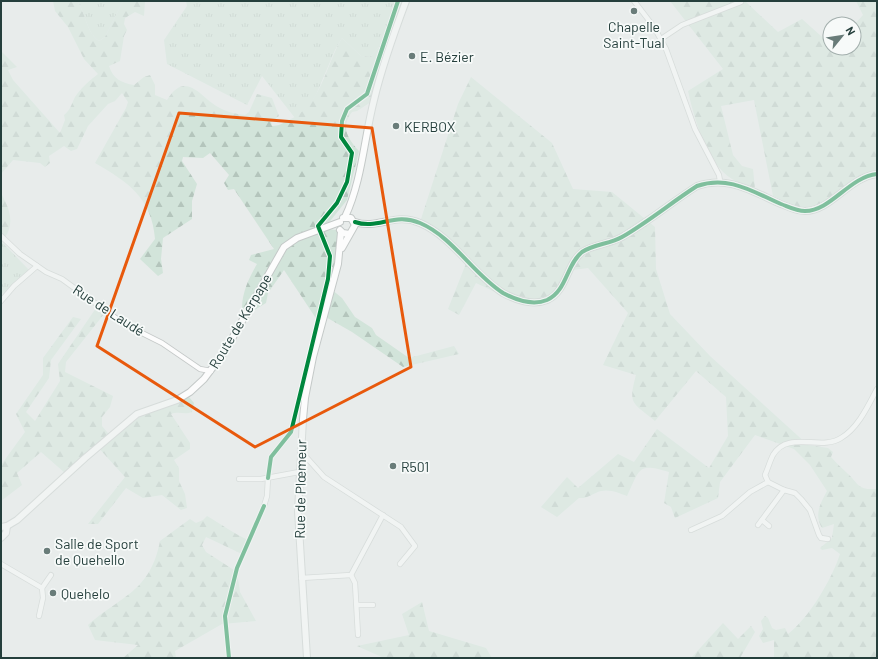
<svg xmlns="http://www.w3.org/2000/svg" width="878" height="659" viewBox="0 0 878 659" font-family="Barlow,sans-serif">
	<defs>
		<pattern id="grass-tufts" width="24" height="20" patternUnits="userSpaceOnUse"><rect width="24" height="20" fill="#d2e4da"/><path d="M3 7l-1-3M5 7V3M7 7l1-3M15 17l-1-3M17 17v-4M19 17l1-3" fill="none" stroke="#b4c5bc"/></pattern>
		<pattern id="forest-firs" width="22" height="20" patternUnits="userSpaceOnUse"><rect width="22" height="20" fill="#d2e4da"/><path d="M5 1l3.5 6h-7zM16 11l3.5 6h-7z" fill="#b4c5bc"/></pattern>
	</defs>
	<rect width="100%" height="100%" fill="#e8eceb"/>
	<!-- grass -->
	<g fill="url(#grass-tufts)">
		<path d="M77 1H123L105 37 99 41C86 32 86 13 77 1Z"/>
		<polygon points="186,1 402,1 396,28 370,57 361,56 342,38 335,50 316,95 309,106 295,118 262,76 247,105 167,64 164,40 187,6"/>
		<polygon points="1,241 29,270 2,294 1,294"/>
	</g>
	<!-- forest -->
	<g fill="url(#forest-firs)">
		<path d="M53 1H77C86 13 86 32 99 41L105 37 123 1H145L144 16 135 12 125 18 124 24 127 30 124 36 120 61 109 66C113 79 122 83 134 85L144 77 150 75 155 85V95L167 100C186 69 201 98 218 107 227 112 235 114 245 115L249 112 257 94 272 98 279 116 271 122 272 126C279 126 283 123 289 120 322 105 325 66 342 38L361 56 370 57 396 28 374 100 357 111 352 112C340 127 348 139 359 151L347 200 327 225 328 229 336 230 339 235 331 289 342 298 355 317 372 328 376 335 409 358 454 346 459 354 403 367 352 332 324 316 321 326 284 270 268 293 266 303 243 317C239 299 248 279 257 264L249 260 251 255 274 249 234 189 228 190 224 183 229 175 210 153 203 158 183 157 182 161 197 184 192 201V219L163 238 161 259 163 273 158 276 140 259 155 239C152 198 128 182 95 163L126 108 128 102 122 93 115 101 108 104 88 126 77 149 71 151 64 146 49 156 50 163 45 167 40 163 13 160 1 174V51L17 67 8 70 13 80 60 133 65 120 64 115C70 111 72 103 75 97 80 89 90 80 98 74L84 59 68 27 55 11Z"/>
		<path d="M670 1 746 2 778 32 802 19 830 44V48H854V25L863 15 856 1H877V173L854 181 818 205 803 209 773 196 754 100 721 106 733 155 742 166 753 169 755 189C747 186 739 183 732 179 707 164 694 118 688 91L723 69Z"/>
		<path d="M471 77 552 143 573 189 612 192 655 227 656 269 670 314 710 356 808 445 828 448 833 452 831 457C836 463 842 468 847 473 860 485 857 490 877 489V658H774V640L763 643 759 636 763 629 761 621 765 616 768 618 772 628 776 630 785 628 788 634C809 618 832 579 840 554L832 548 822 550 820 548 832 538 834 524 822 528C814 515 820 504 827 491L810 465 794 449 755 435 720 482 718 498 675 518 671 507 664 503 669 472C637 462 640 469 627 496 619 493 610 489 601 491 593 493 588 499 579 498L557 517 541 507 567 477 578 488 618 454 634 462 657 429 709 468 728 436 726 397 696 371 655 421C632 402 628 405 636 375L603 365 628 313 588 268 573 270C568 278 563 290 556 296 533 314 498 293 476 283L459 315 448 309 469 256 421 219 458 104Z"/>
		<path d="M1 193C10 210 15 223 4 239L1 236Z"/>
		<path d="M96 308 104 314 66 362 65 372 113 396 110 407 102 417V426L112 438 145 413 168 407 189 397 194 403 192 412C185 415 179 411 171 414L190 443V449L174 460 179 468V481L185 494 187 508 181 510 162 495 143 498 126 488 98 524H88L125 477 96 445 65 473 41 452 17 473 22 485 1 501V465L25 432 16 414 43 375V358L73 317 81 319 51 360 49 378 26 412 35 421 60 381 58 364Z"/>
		<path d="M207 516C221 524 233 533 248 540L242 554 206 537 202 545 206 552 237 572 240 592 256 621 222 624 175 651 176 658H123L138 645 95 640 88 625C122 595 150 592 160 541L190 519 196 523 203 520Z"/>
		<polygon points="422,602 429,631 486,648 492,658 384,658 357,646 409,635 402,614"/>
		<polygon points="723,623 738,639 751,626 755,632 740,658 691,658"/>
	</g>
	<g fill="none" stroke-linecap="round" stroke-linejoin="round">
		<!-- street casing -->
		<g stroke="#c5c9c8" stroke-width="6">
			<g id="street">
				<polyline points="634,1 654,27 666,49 695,129 719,175 720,181"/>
				<polyline points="661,39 682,25 741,2"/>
				<polyline points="1,236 20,254 46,272 62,279 124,324 162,343 200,369 211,371"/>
				<polyline points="1,301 14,286 37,266"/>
				<polyline points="300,454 307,458 324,477 401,527 415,546 400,564"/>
				<polyline points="239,479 261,479 299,472"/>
				<polyline points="768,482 784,490 795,493 801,499 810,510 819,535 821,538 828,539"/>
				<polyline points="264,506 267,496 268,478"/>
				<polyline points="762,520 769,526"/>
				<polyline points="758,525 784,490"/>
				<path d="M691 530 722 516 750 492 768 482 765 475C768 468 770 461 773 455 788 430 821 451 841 438 858 428 868 406 877 389"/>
				<polyline points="1,564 42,588 43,598 39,616"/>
				<polyline points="351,575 355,583 358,635"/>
				<polyline points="301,578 351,575 383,515"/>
				<polyline points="42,588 51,575"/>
				<polyline points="357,605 373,605"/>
			</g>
		</g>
		<!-- secondary casing -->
		<g stroke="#c4c9c8" stroke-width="8">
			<g id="secondary">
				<path d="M345 217C362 181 364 139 374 100 382 66 394 33 406 1"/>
				<path d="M355 222C378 230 394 212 420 223 453 237 473 274 503 293 516 300 532 306 547 300 567 291 566 265 582 252 594 244 610 244 622 237 648 222 672 202 697 186 729 175 753 192 781 204 789 207 796 211 805 211 831 211 849 177 877 174"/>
				<polyline points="340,230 343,233 349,234"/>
				<polyline points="342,248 355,225 351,218 343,218"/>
				<polyline points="1,527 7,526 17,520 85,458 137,414 177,400 190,392 204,379 225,351 284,247 297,238 340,222"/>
				<polyline points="1,538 6,533 7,526"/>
				<polyline points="307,658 298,511 303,419 305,398 313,357 338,264 341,232"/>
			</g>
		</g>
		<!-- street -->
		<use href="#street" stroke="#fcfcfc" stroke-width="4.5"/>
		<!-- secondary -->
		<use href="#secondary" stroke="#fcfcfc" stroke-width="6"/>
		<!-- cycleway casing -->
		<g stroke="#f7faf9" stroke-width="6">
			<g id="cycleway">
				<path d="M355 222C378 230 394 212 420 223 453 237 473 274 503 293 516 300 532 306 547 300 567 291 566 265 582 252 594 244 610 244 622 237 648 222 672 202 697 186 729 175 753 192 781 204 789 207 796 211 805 211 831 211 849 177 877 174"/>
				<polyline points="268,478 271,457 291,432 328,279 330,256 318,226 337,203 347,182 352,153 341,137 342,121 347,109 367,94 398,1"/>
				<polyline points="229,658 225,616 237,568 264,506"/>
			</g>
		</g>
		<!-- cycleway -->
		<use href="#cycleway" stroke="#00873e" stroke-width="4"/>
	</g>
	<!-- marked area -->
	<path d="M0 0H878V659H0ZM179 113 372 128 411 367 255 447 97 346Z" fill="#e8eceb" fill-opacity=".55" fill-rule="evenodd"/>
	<path fill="none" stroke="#e8590c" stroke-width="3" stroke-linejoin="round" d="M179 113 372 128 411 367 255 447 97 346Z"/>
	<!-- markers -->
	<g fill="#697c79" stroke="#f7faf9" stroke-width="1.5">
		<circle cx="634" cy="11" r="4"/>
		<circle cx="412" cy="56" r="4"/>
		<circle cx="396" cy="126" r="4"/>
		<circle cx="393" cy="466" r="4"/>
		<circle cx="47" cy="551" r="4"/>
		<circle cx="53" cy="593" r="4"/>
	</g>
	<g text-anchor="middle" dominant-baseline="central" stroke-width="3.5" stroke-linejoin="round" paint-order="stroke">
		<!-- poi labels -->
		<g font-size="14" fill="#253f3c" stroke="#f7faf9" text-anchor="start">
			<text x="634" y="26" text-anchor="middle">Chapelle<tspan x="634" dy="16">Saint-Tual</tspan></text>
			<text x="420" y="56">E. Bézier</text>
			<text x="404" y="126">KERBOX</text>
			<text x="401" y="466">R501</text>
			<text x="55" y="543">Salle de Sport<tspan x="55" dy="16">de Quehello</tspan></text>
			<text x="61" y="593">Quehelo</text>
		</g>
		<!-- street labels -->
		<g font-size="14" fill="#253f3c" stroke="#f7faf9">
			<text transform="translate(109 310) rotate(33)">Rue de Laudé</text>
			<text transform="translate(240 321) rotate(-59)">Route de Kerpape</text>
			<text transform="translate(300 489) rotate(-89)">Rue de Plœmeur</text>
		</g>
	</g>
	<!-- border -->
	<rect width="878" height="659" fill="none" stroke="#253f3c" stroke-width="4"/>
	<!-- north arrow -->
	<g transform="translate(842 36) rotate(60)"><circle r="19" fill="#f7faf9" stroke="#a3afad"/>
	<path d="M0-3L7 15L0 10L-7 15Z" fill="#697c79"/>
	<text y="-6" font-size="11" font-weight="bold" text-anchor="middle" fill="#253f3c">N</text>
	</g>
</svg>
